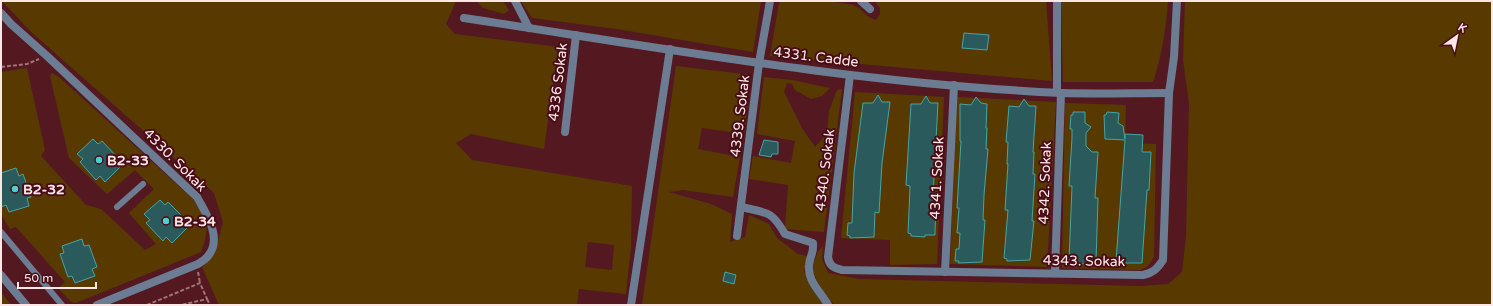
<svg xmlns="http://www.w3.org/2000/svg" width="1493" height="306" viewBox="0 0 1493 306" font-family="'Varela Round',sans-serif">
	<rect width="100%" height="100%" fill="#541920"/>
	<!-- green -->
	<g fill="#583a00" fill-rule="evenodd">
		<path d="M2 1H456L446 24 455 34 558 47 544 149 471 134 456 143 472 160 632 186 631 246 626 294 579 289 577 305H219L202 267 215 254 223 222 214 193 30 31ZM588 242 614 245 612 270 585 267Z"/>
		<polygon points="476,1 503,1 509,10 504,14 483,8"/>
		<polygon points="521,1 761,1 753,52 617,29 532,18"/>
		<path d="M782 1C804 1 832 0 853 5 863 8 864 17 876 20L880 14V8L874 1H1046L1052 81 770 56 779 3Z"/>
		<path d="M1061 1H1168C1166 29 1162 55 1153 82H1063Z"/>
		<polygon points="1185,1 1492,1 1492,305 834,305 822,290 811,269 818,252 823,246 822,259 828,273 859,279 1140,286 1168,284 1182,272 1186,237 1189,103 1183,60"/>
		<polygon points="676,66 751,75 744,134 702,128 698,149 740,157 733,197 683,190 669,192 711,204 732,214 730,242 745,237 749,215 769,224 777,238 798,254 807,256 804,271 811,286 824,305 642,305"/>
		<path d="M27 68 45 150 41 156 86 205 101 209 145 250 156 244 129 213 154 189 135 170 107 194 69 158 50 76 52 73 59 77 194 200C208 221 210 228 201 252L76 303 71 302 58 288 65 282 16 227 10 229 1 215V72Z"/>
		<polygon points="764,77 792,80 830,88 822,96 811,99 795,90 792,84 787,83 784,92 802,128 815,147 827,134 829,111 837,90 842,89 824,232 785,229 788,185 749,179 753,156 791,163 795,141 757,134"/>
		<polygon points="855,92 944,97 937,264 890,265 890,240 841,238"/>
		<polygon points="957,97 1056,102 1047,267 950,264"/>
		<path d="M1065 103 1126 105 1125 143 1156 144 1154 256C1151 263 1148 267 1141 270L1062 268Z"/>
		<polygon points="1,292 11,305 1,305"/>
	</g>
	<!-- building -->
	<g fill="#2a5a5b" stroke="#46a4a6">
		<polygon points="964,33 989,35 987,50 962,48"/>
		<polygon points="878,95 882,102 890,102 882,163 879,213 875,212 874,237 850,238 850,236 847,235 848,223 852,223 854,173 863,103 873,103"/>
		<polygon points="926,96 930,103 938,103 933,195 936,195 935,235 925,235 925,237 911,236 911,234 908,233 910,188 910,186 906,185 911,104 921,104"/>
		<polygon points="976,97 981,103 987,104 986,128 987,128 986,149 988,149 984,195 983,220 985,220 982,262 958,263 959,261 955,261 956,249 959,249 960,233 957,233 959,208 957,208 961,141 960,141 960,104 971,105"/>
		<polygon points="1024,99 1029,106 1036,106 1033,152 1034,152 1033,174 1035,174 1032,221 1034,221 1030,260 1007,261 1007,259 1004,258 1008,210 1005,210 1008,164 1007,164 1008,142 1006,142 1009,106 1019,107"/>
		<polygon points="1073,112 1085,112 1085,123 1091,127 1086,133 1086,146 1092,152 1098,152 1095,198 1098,198 1096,262 1086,262 1086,264 1072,263 1072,261 1069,261 1072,186 1069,186 1072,138 1072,129 1070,129 1071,115 1073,115"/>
		<polygon points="1107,112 1119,113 1118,123 1123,126 1125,139 1125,134 1143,135 1142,152 1151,152 1149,190 1147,190 1142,263 1119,263 1119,261 1116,261 1125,140 1105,139 1104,115 1106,115"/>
		<polygon points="93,139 98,144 102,141 118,158 115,162 120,167 105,182 100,176 96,180 80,162 83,159 77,154"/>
		<polygon points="764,140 778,142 778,154 772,154 771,157 759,155"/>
		<polygon points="16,168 19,176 23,174 31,197 27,198 29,206 9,212 6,205 1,207 1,173"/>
		<polygon points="160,200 165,205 168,202 185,219 182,223 187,228 172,243 166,237 163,241 146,223 150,220 144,214"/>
		<polygon points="82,239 84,246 89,245 97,267 92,269 95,276 75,283 72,276 68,277 60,254 64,253 62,246"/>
		<polygon points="725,272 736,275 734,284 723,281"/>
	</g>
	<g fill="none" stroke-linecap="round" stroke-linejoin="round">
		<!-- path -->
		<g stroke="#a07478" stroke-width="2" stroke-dasharray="4 2" stroke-linecap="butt">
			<polyline points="1,67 27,64 39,59"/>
			<polyline points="198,272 200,283"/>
			<polyline points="207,299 210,305"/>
			<polyline points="147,305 200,283 207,299 181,305"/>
		</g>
		<!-- service -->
		<g stroke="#6c7c93" stroke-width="6">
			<polyline points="117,207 143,184"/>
			<polyline points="1,232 62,305"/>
		</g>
		<!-- minor -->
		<g stroke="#6c7c93" stroke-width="8">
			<polyline points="515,1 529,28"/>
			<polyline points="861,1 870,9"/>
			<polyline points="1057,1 1057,92"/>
			<path d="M1 13 11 24 47 56 197 197C206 213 223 239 208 256 206 259 201 262 198 264L97 305"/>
			<path d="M464 18C662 48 861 84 1062 93 1097 94 1133 93 1169 93"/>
			<path d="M850 75 828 257C829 266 834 268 842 270L1143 275C1153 273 1157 269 1163 260L1169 93 1174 57 1177 1"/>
			<polyline points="565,132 576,35"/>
			<path d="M741 207C767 213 771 210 785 234L813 243C814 254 810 255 809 265 807 281 821 292 828 305"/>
			<polyline points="737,236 759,63 770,1"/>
			<polyline points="945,272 954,85"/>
			<polyline points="1055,273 1061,93"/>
			<polyline points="1,275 26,305"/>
			<polyline points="631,305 670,49"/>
		</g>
	</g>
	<!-- markers -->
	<g fill="#52cdcf" stroke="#480d17" stroke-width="1.5">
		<circle cx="99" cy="160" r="4"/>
		<circle cx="15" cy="189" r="4"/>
		<circle cx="166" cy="221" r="4"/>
	</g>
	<g text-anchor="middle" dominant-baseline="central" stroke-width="4" stroke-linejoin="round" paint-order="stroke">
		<!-- street labels -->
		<g font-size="14" fill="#ffe7e7" stroke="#480d17">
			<text transform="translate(816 57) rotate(7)">4331. Cadde</text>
			<text transform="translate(558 82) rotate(-83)">4336 Sokak</text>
			<text transform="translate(740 116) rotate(-83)">4339. Sokak</text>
			<text transform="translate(175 160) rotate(45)">4330. Sokak</text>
			<text transform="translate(825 170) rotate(-83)">4340. Sokak</text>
			<text transform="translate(937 178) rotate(-87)">4341. Sokak</text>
			<text transform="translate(1045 183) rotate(-88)">4342. Sokak</text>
			<text transform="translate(1084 261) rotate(1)">4343. Sokak</text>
		</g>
		<!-- poi labels -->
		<g font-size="14" font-weight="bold" fill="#ffe7e7" stroke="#480d17" text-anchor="start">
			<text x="107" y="160">B2-33</text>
			<text x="23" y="189">B2-32</text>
			<text x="174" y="221">B2-34</text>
		</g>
	</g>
	<!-- border -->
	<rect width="1493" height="306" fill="none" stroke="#ffe7e7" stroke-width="4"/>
	<!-- north arrow -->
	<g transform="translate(1457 36) rotate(33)" stroke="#480d17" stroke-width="3" paint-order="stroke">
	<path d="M0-3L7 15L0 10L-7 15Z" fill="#ffe7e7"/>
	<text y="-6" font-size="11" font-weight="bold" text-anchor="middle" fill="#ffe7e7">K</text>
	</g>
	<!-- scale -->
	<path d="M18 282v6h78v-6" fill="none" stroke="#ffe7e7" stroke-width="2"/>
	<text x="24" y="282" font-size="12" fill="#ffe7e7" stroke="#480d17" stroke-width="3" paint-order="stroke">50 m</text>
</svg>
